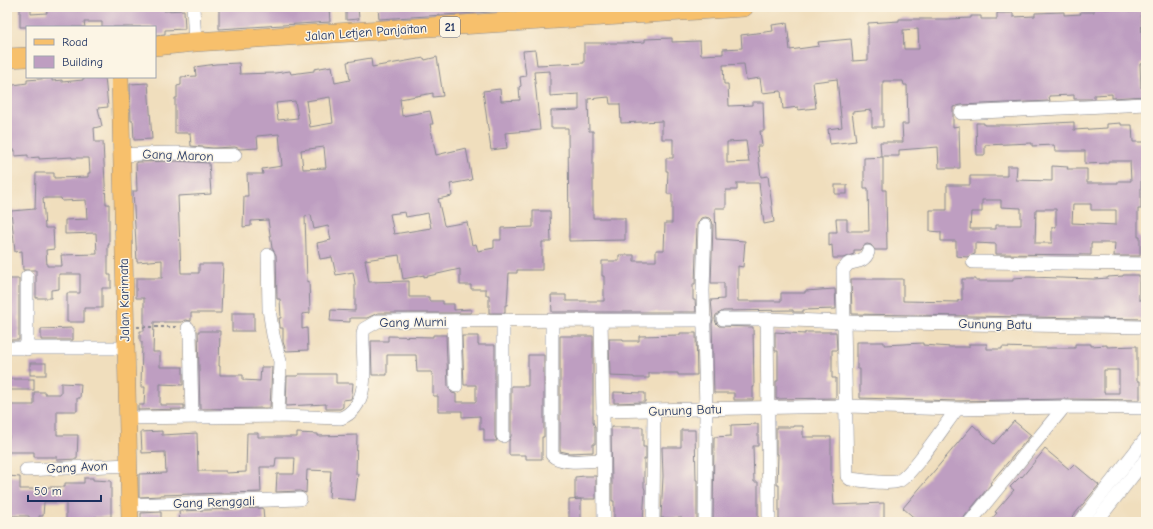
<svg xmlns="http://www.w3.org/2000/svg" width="1153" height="529" viewBox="0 0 1153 529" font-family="'Comic Neue',sans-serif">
	<rect width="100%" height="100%" fill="#fcf5e5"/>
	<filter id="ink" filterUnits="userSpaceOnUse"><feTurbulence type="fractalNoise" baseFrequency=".025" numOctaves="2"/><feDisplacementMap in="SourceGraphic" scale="8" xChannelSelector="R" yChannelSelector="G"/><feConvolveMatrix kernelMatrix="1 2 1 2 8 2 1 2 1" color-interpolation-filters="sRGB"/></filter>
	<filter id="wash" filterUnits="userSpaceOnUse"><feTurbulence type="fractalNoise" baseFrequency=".012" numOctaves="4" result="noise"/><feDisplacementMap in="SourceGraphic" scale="16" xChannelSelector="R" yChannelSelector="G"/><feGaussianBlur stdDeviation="0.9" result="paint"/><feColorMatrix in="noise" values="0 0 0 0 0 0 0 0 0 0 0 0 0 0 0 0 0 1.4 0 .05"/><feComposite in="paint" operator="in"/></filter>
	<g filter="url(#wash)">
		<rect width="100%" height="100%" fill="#f0debd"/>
		<g id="blocks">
			<!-- building -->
			<g fill="#be9ec1" fill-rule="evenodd">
				<polygon points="20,7 31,7 31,14 47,13 46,7 164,7 164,11 184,10 185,29 165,30 165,34 155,35 155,27 102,27 102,22 84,22 85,27 20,27"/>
				<polygon points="219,7 329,7 330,22 219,29"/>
				<polygon points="346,7 358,7 359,19 346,20"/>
				<polygon points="378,7 556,7 556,8 379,19"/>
				<path d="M1094 7H1105V9L1129 7V11H1141L1142 40H1146V63L1140 64 1141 88H1146V96L1112 98V94L1094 95V99H1074V95L1049 96 1050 101 961 105 953 107V127L959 126 960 168H939L938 147 899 150V156H881L880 142H903L902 124H908L907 85H904L903 81H883V127H872V110L852 112 856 141 830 144 828 129 842 127 837 79 813 82 816 108 798 110V107L783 109 781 91 762 93 760 78 746 80 744 64 723 65 724 84H728L729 106 752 105V102H763L764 131H760L762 146H757L761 177 768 176 774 222 764 224 759 183H737V190H726V208H715L716 239 745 241 743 267 738 266V301H781V293H805V291L835 289 836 309 803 310V312H793V310L723 311 716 315 715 319 716 323 719 326 753 327 754 387H753V400H734V393H714L712 324 713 320 711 300 724 299V283H711L713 225 712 221 709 218 705 217 701 218 697 225 695 284H693V300H695L696 312H552L551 295H566V301H604V276H602V261H619V255H634V261H656V250H664L665 223H672V194H667L668 171H666V158H673V139H662V121L621 123 620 104H610L609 97 588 99 589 131H593V218H625V240L569 241 568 128H551V111L579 110V94L550 96V71L534 72 540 130 505 133 507 148 491 150 483 91 500 89 501 101 520 100 519 87 521 86 520 77 526 76 523 51 535 50 537 65 584 63V43H626L645 42V39L672 38V42L700 41 701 55 723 54V49L742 48 741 35 773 31 772 25 787 23 790 50 819 46 818 42 851 39 853 61 868 60V23L899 21V19H948L971 18V16H981V19H997V13H1013V17L1035 16V13L1064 12V15L1081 14 1080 12H1094ZM918 29 919 49H904L903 30ZM746 141 749 162 727 163V142Z"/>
				<path d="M437 57 443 96 433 97V93L400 99 402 116 430 111 433 124H430L436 155 466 148 472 180 450 184 452 196 438 199 444 225 445 226 467 222 472 245 476 244 478 251 494 248V240H501V228L533 227V211H550L551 242H542V270H517V273H509L507 305H505V313H489V295H486V289H471V285H460V269L424 277V275L403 279 399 255 365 260 369 282 409 281V297H429V301H443V304H454V310L471 309V313H378L367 318H350V322L330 321 331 310 355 311V283L353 272 336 275 332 257 320 259 317 243 331 240 328 226 314 229 311 215 305 216 307 282 309 281 310 313 302 314V329L307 328 308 350 286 351 283 342V328H280V326L279 318H281L280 299H277L276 255 272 248 268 220 251 221V226L243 227 244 196H248L247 174H263L262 169 282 166 279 134 257 136 258 148 240 149 235 147 213 148 191 146 190 133H175V98H177V86L181 85V77L196 76 195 67 216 64 239 63 240 74 275 73 290 71 291 74 314 71V69L332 66 335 83 350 80 347 62 371 58 372 67 424 58 425 60ZM330 97 333 123 310 127 306 101ZM295 101 298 118 278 120 276 103ZM324 147 326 168 303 169 301 150ZM405 212 406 217 428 213 431 228 394 234 390 214Z"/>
				<path d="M105 77 108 107 98 108 102 126 94 128 95 142H103L106 204H109V245H108V275H111V288H102V308H84V322H67V293H80V274H59V289L51 290V298H36V270H23L22 251 15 252 11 211 35 209 36 173H54V178L88 177V173H90L89 158H72V157L39 159V157L28 158V155L15 156V150L7 151V86L27 83V80L52 78V81L62 80V82L83 80V78ZM43 198H61L62 201 86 200 87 219 65 220V234L96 233 97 254 61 255 62 266H47L46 250 54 249 53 228H45Z"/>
				<polygon points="148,83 152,139 134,140 133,121 131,121 130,84"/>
				<path d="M1074 122V130L1107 128V124L1121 123V125H1132L1133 142H1146V168H1141V209H1138V237H1140V256H1114L1115 243H1091V255L996 254V244L975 243V254L967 257 956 256V241H941V232L930 231V210H947V185H970V176H1007V166H1017L1016 180 1052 181V166L1068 167 1067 169H1087V183H1118V181H1131L1130 161H1108V163L1085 164V151H1055L1054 145 1032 146V143L985 145V155H977L976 123H984V125H1016ZM982 200H1001V207L1021 208V225H996V229H970L971 212H982ZM1073 204H1091V210H1116V225L1072 223ZM1036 209H1056V227H1052V243H1035Z"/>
				<polygon points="883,157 883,190 886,190 887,250 875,250 871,245 867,244 863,246 860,250 854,250 854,254 843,258 833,258 832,245 829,246 829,232 837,232 836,219 847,219 847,231 869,231 868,188 864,188 864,158"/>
				<polygon points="177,161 209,163 211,194 178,196 181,273 199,273 199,264 223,264 221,313 191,313 191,321 185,320 182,322 154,322 153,352 160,352 160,367 183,367 183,385 160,384 160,405 184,405 184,409 138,410 138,405 144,405 145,387 141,387 142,342 140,342 140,331 144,331 144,298 136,298 136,278 162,278 162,260 137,262 133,191 137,191 136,162"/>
				<rect x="835" y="185" width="12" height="9"/>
				<polygon points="1123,275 1139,275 1139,300 1144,300 1145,319 852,314 851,279 903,279 903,301 958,302 958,300 962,300 962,279 976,279 976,281 1013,281 1013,278 1028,277 1094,279 1108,278 1108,277 1123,276"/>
				<rect x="7" y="279" width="12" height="61"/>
				<rect x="232" y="313" width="22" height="18"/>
				<polygon points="73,328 73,340 41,340 41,329"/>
				<polygon points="198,331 220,331 219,366 220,366 220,375 243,375 243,380 260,381 261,367 272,367 270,408 200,409"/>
				<polygon points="775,332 805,334 805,332 836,332 837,350 832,350 832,378 836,378 836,398 776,399 776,381 778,381 778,351 775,351"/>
				<polygon points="680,333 696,333 697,375 678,375 678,373 649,373 649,378 634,378 634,377 610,376 609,339 623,339 623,341 639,341 639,336 680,335"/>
				<polygon points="433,335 446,335 448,386 452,393 456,394 456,402 476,402 476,385 464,385 462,336 478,336 478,345 495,345 495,436 497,441 484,441 484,429 480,429 480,416 462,417 462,411 438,411 438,396 433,396 433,376 432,376 432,372 417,372 416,355 387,355 387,375 372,375 371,341 388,341 388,336 433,337"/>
				<polygon points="560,336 593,336 593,422 595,427 595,444 593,444 593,452 569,453 560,451"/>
				<path d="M857 342H884V345L923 343V345L951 347H969V344H987V349H1002V347L1034 348H1075V344H1091V346L1107 345V347L1137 346V381H1140V400L1064 399 957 401 860 398V369H857ZM1104 370H1119V393H1104Z"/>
				<polygon points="528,355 544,355 544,437 542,437 542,459 526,459 526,455 509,455 509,441 511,436 511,386 528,386"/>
				<rect x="30" y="363" width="16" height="12"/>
				<polygon points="299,374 336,374 336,383 353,383 352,395 351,399 343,400 343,407 340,409 326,409 326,404 286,406 287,376 298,376"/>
				<rect x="7" y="379" width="27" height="11"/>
				<polygon points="61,383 81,384 80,398 77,398 77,411 57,411 57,435 78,435 77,459 57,460 57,457 34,457 34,452 7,452 7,438 9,438 9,405 34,405 34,392 45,392 45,394 61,394"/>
				<polygon points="614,392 645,393 645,402 614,403"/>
				<polygon points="1014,421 1031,435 990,483 991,484 960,522 919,522 903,508 973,425 994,444"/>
				<polygon points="758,424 758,446 753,446 754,482 758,482 758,522 713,522 714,437 731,436 731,425"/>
				<polygon points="793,426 803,426 803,437 831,437 831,476 832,476 834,505 884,503 884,522 804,522 804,519 779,520 779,485 777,485 778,454 776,454 776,427 793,427"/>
				<polygon points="611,427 643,427 643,447 646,447 646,459 644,459 644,487 645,490 643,522 614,522 614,501 612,501 612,487"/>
				<polygon points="681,430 695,430 696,480 697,480 697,522 682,522 682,518 661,518 663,476 662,447 681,447"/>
				<polygon points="162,431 162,435 197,433 198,471 226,471 226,473 246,472 247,433 258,433 258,437 297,437 297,433 318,434 318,436 357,435 356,474 358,474 355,500 329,498 331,471 307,470 306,493 300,491 276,492 277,474 294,474 295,458 276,458 275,467 260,467 261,492 160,495 160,496 139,497 139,474 166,473 165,452 142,453 141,432"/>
				<polygon points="1045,449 1069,469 1074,464 1099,485 1068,522 989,522 997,513 995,512 1014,490 1010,487 1021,476 1022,477"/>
				<polygon points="7,476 20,477 20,489 48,489 48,487 65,487 65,483 84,483 84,478 93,478 93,480 111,481 111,517 95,517 95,521 66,522 66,502 44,502 43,516 39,516 39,522 29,522 29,516 7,516"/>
				<polygon points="585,476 596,476 596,499 575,499 575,477"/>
				<polygon points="581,499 581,522 569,522 569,500"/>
				<polygon points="263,508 264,521 180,522 179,511"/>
				<polygon points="161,512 161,522 141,522 141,513"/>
			</g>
		</g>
	</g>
	<g filter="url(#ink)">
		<use href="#blocks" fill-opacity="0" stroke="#86868e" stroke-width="1"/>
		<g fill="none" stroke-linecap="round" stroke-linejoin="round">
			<!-- minor casing -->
			<g stroke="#86868e" stroke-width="14">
				<g id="minor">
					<polyline points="193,7 195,42"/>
					<polyline points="961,113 1146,104"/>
					<path d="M121 155C140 154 158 153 177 153 197 154 215 157 235 155"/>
					<path d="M868 252C865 262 856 261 848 264L843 270 847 476 850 479C862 480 888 485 899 481 912 475 946 423 957 409"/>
					<polyline points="268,255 269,309 273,335 280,361 278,416"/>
					<polyline points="973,262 1146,264"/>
					<polyline points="723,319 767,319 844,322 1146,327"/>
					<polyline points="767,319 769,522"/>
					<polyline points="454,321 456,386"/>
					<polyline points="601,321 603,411 604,522"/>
					<path d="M552 322V455C562 465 590 460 603 460"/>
					<polyline points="188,328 190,333 192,416"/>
					<polyline points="7,348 125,348"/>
					<polyline points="27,349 27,277"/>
					<polyline points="603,411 846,406 957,409 1064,407 1146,408"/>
					<path d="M127 418 278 416 341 418C373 405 362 361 363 334L364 329 378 321 705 320"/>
					<polyline points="503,436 503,322"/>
					<polyline points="26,470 128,465"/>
					<polyline points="129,505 300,499"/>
					<polyline points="653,522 654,411"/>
					<polyline points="705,522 706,409 703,291 705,225"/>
					<polyline points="970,522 1064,407"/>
					<polyline points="1080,522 1146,438"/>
					<polyline points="1096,522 1146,459"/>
				</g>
			</g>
			<!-- major casing -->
			<g stroke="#86868e" stroke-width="18">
				<polyline id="major" points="120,77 130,522"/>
			</g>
			<!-- highway casing -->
			<g stroke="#86868e" stroke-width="20">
				<g id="highway">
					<polyline points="155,46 195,42 744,7"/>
					<polyline points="7,58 27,57"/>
				</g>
			</g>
			<!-- path -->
			<g stroke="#86868e" stroke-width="2" stroke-dasharray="3 3" stroke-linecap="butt">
				<polyline points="7,225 9,245 7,253"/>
				<polyline points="137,327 177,327"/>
			</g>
			<!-- minor -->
			<use href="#minor" stroke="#fff" stroke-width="13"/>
			<!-- major -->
			<use href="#major" stroke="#f7c06c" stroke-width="17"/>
			<!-- highway -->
			<use href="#highway" stroke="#f7c06c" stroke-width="19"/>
		</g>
	</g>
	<g text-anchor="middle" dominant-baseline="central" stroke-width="3" stroke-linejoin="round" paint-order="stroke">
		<!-- shield labels -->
		<rect fill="#fcf5e5" stroke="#5e6a86" stroke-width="1" x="440" y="17" width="20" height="20" rx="3"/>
		<g font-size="12" font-weight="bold" fill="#1b2f5e">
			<text x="450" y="27">21</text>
		</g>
		<!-- street labels -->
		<g font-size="13" fill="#1b2f5e" stroke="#fcf5e5">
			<text transform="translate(366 32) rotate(-4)">Jalan Letjen Panjaitan</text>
			<text transform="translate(178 155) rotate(2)">Gang Maron</text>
			<text transform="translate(124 300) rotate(-91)">Jalan Karimata</text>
			<text transform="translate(413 322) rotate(-1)">Gang Murni</text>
			<text transform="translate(995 324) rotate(1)">Gunung Batu</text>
			<text transform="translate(685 410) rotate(-2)">Gunung Batu</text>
			<text transform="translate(77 467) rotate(-3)">Gang Avon</text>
			<text transform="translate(214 502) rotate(-2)">Gang Renggali</text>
		</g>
	</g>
	<!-- margin -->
	<rect width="1153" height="529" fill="none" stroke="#fcf5e5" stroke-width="24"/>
	<!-- legend -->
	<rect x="26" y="26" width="130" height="52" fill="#fcf5e5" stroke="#a2a6af"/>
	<rect x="34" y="39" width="20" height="6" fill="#f7c06c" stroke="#a2a6af"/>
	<text x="62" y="46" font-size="12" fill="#1b2f5e">Road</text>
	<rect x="34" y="56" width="20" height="12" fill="#be9ec1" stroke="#a2a6af"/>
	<text x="62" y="66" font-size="12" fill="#1b2f5e">Building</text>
	<!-- scale -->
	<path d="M28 495v6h73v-6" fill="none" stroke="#1b2f5e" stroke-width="2"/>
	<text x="34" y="495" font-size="12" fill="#1b2f5e" stroke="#fcf5e5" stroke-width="3" paint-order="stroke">50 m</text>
</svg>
